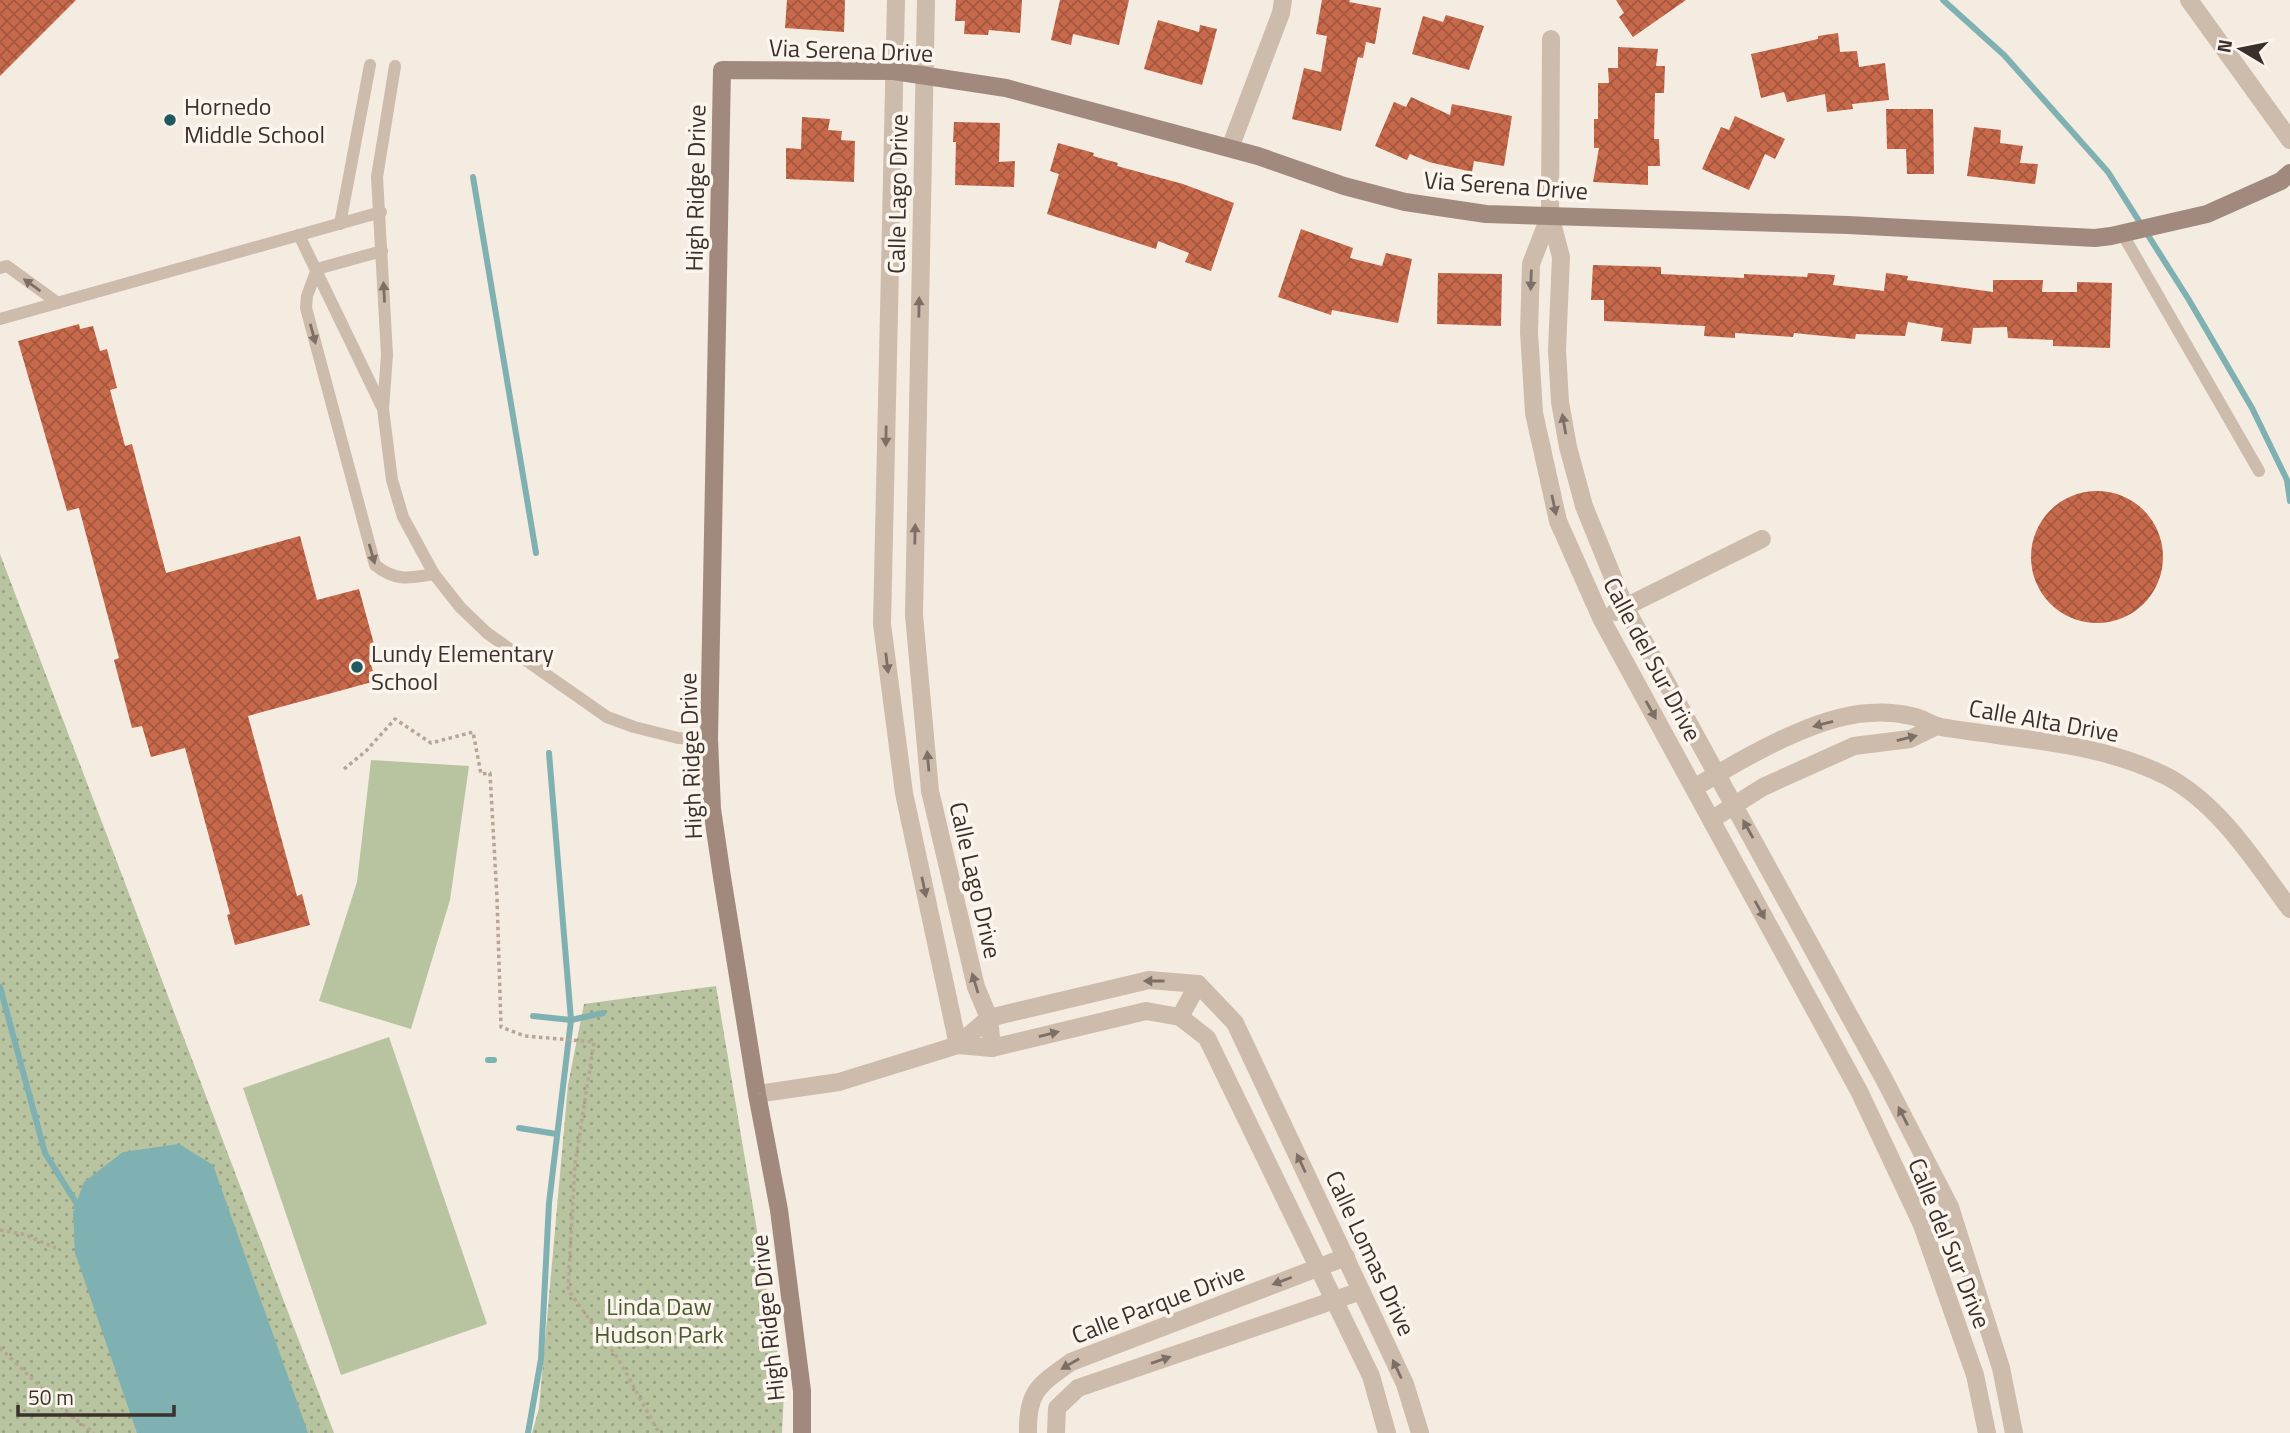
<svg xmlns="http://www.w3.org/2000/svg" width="2290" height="1433" viewBox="0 0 2290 1433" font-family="'Titillium Web',sans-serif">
	<defs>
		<pattern id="grass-dots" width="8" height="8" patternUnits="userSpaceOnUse" patternTransform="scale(1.75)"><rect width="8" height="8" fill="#b8c4a0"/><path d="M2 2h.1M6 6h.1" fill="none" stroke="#97a083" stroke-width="1.8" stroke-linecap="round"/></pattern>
		<pattern id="building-cross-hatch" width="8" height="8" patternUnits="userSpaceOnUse" patternTransform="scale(1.75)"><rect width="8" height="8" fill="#c8694b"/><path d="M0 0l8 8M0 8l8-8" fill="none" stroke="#a4573f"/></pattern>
	</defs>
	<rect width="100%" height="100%" fill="#f4ebe1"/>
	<!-- grass -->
	<g fill="url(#grass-dots)">
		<polygon points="0,554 334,1433 0,1433"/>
		<polygon points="716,986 784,1392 782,1433 532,1433 539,1408 568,1085 584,1004"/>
	</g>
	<!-- pitch -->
	<g fill="#b8c4a0">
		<polygon points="371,760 469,766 450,900 411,1029 319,1001 357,882"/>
		<polygon points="389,1037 487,1324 341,1375 243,1088"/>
	</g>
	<!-- water -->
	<polygon fill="#7fb0b2" points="179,1144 213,1165 308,1433 137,1433 75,1253 73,1212 84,1182 123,1152"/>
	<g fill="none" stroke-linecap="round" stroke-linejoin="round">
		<!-- stream -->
		<g stroke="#7fb0b2" stroke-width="6">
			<polyline points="1943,0 2004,55 2108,172 2189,300 2252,408 2287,480 2290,501"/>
			<polyline points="473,177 536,553"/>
			<polyline points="0,987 45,1153 80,1209"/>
			<polyline points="533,1016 571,1020 603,1013"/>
			<polyline points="488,1060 494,1060"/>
			<polyline points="519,1128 557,1134"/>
			<polyline points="528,1433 541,1359 549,1203 571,1020 549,753"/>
		</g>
	</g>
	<!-- building -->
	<g fill="url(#building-cross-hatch)">
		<polygon points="0,0 76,0 0,76"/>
		<polygon points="787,0 845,0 844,32 785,28"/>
		<polygon points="956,0 1022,0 1020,33 989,30 988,35 964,34 965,21 955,21"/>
		<polygon points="1060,0 1129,0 1119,45 1073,34 1071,45 1051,40"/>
		<polygon points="1322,0 1350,0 1349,2 1381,8 1375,44 1366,42 1363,58 1358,57 1341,131 1292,119 1304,68 1321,72 1327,36 1316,34"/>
		<polygon points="1616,0 1686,0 1633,37 1619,17 1624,13"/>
		<polygon points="1446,15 1484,26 1469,70 1412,54 1423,16 1443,22"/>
		<polygon points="1158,20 1199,32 1200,25 1217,29 1202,85 1144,69"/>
		<polygon points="1838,33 1840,52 1857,51 1859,67 1885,63 1889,100 1852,104 1853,109 1827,112 1825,94 1787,102 1784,92 1761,98 1751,54 1818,39 1818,36"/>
		<polygon points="1618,47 1658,49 1656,66 1665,66 1664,93 1655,93 1654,139 1659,139 1660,166 1648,166 1648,185 1593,182 1599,148 1594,148 1594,119 1598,119 1598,83 1609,83 1608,68 1618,68"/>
		<polygon points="1411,97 1450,115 1452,104 1512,116 1504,166 1474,161 1472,172 1429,162 1410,154 1407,160 1375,146 1394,102 1406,107"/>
		<polygon points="1886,109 1933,109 1934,174 1907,174 1906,149 1887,149"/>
		<polygon points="1735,116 1785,139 1775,159 1765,154 1749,190 1702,169 1721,127 1729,130"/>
		<polygon points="802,117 830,119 828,130 842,131 841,140 855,141 854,182 786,179 786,148 801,149"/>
		<polygon points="954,122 1000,123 999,162 1015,161 1014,187 955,185 956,142 953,142"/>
		<polygon points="1974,127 2001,130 2000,143 2023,146 2020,163 2038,164 2035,184 1967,176"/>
		<polygon points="1058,143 1094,153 1093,156 1118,163 1117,166 1183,184 1234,203 1211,271 1185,262 1189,253 1158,241 1156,249 1047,214 1059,174 1050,171"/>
		<polygon points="1301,229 1353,248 1350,258 1382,266 1386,253 1412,259 1398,323 1332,310 1331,315 1278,297"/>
		<polygon points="1593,265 1661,267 1661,274 1744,278 1744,274 1807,277 1808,273 1835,275 1833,285 1884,291 1886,273 1908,276 1907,280 1993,292 1993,280 2043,280 2042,292 2077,292 2077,282 2112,283 2110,348 2053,346 2053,340 2008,338 2007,327 1973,328 1971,344 1941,341 1943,328 1908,322 1905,336 1856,334 1855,339 1794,333 1793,337 1735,333 1735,338 1704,336 1705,326 1604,321 1604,300 1591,300"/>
		<polygon points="1438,273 1502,274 1501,326 1437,324"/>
		<polygon points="79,324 80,329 93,326 100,351 107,349 117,388 110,390 125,446 132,444 166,573 300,536 317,600 359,589 377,655 369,658 373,671 369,672 372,682 248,716 297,896 302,894 310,925 235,945 227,915 230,914 185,748 151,757 142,726 132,728 114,660 119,658 79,508 67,511 18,341"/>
		<circle cx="2097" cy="557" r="66"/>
	</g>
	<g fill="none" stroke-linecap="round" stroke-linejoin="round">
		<!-- path -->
		<g stroke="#b9a596" stroke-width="3.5" stroke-dasharray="3.5 3.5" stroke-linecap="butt">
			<polyline points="344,769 366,751 395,719 431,743 473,732 481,774 490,773 497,898 501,1027 525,1036 594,1042 575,1164 568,1290 619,1360 659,1433"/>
			<polyline points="0,1230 23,1234 56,1248"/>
			<polyline points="0,1348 71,1416 94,1433"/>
		</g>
		<!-- lane -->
		<g stroke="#cdbbac" stroke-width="12">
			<polyline points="395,66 377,177 387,355 383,409 392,480 403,517 434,574 460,607 487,633 607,717 634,727 678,738 709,739"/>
			<polyline points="340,224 370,65"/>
			<polyline points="2122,233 2259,471"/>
			<polyline points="299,235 381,405"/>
			<polyline points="0,268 7,266 58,303"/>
			<path d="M317 269 307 296 306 308 375 565C396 582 410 578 434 574"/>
			<polyline points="317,269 382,251"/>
			<polyline points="0,319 381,212"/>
		</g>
		<!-- street -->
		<g stroke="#cdbbac" stroke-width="18">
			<polyline points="896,0 882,624 904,793 958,1045"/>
			<polyline points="926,0 914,615 930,791 976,987 989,1018 992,1048"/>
			<polyline points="2189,0 2290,140"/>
			<polyline points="1551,39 1550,215 1561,257 1557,350 1560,402 1568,447 1584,506 1625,607 1884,1079 1950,1207 2001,1368 2014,1433"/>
			<polyline points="1230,148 1281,13 1283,0"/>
			<polyline points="1550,215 1531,264 1529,332 1534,413 1558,521 1602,620 1859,1091 1922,1225 1975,1375 1987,1433"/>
			<polyline points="1615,612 1762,539"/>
			<path d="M1694 788C1740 760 1814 716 1869 713 1882 712 1898 713 1911 716 1921 717 1930 725 1941 727 2017 740 2098 741 2168 777 2220 805 2256 863 2290 909"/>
			<polyline points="1711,820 1763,787 1854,746 1910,739 1937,726"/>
			<polyline points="1180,1017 1198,984"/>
			<polyline points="958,1045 989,1018 1149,980 1198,984 1235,1023 1405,1384 1420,1433"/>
			<polyline points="757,1094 839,1082 958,1045 992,1048 1146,1011 1180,1017 1207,1038 1371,1376 1387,1433"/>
			<path d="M1028 1433C1027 1391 1039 1385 1071 1362L1346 1257"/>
			<polyline points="1056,1433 1057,1408 1078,1388 1361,1291"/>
		</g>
		<!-- secondary -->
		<polyline stroke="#a18a7d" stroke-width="18" points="802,1433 802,1391 779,1210 757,1094 722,877 712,809 709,739 722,70 894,71 1006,88 1258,156 1344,186 1405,202 1486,214 1848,225 2095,238 2111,236 2207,214 2281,181 2290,173"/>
	</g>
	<!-- one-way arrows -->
	<defs><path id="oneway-solid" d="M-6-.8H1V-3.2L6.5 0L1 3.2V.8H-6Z" transform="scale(1.75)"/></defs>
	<g fill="#7d6f65">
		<use href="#oneway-solid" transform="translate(1531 280) rotate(92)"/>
		<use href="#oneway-solid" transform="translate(32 285) rotate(-144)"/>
		<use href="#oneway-solid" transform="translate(384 292) rotate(-93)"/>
		<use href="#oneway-solid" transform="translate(919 307) rotate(-89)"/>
		<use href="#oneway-solid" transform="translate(313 334) rotate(75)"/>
		<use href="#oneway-solid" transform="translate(1564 424) rotate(-100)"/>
		<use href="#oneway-solid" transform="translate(886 436) rotate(91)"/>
		<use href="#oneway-solid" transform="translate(1554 505) rotate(78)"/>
		<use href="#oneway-solid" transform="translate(915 534) rotate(-89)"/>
		<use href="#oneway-solid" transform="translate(372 554) rotate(74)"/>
		<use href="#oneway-solid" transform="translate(887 663) rotate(83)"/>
		<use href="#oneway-solid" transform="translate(1651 710) rotate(61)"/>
		<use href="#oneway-solid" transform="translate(1823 724) rotate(165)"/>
		<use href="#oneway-solid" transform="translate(1907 738) rotate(-14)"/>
		<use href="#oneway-solid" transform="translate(928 761) rotate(-95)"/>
		<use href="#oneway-solid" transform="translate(1748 829) rotate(-119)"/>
		<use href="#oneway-solid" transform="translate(924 887) rotate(78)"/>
		<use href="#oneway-solid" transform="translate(1760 910) rotate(61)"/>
		<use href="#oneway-solid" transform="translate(1154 981) rotate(-180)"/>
		<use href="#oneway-solid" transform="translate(975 983) rotate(-107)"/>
		<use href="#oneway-solid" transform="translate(1049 1034) rotate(-14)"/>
		<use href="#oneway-solid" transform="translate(1903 1116) rotate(-117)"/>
		<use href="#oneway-solid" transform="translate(1301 1163) rotate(-115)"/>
		<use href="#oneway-solid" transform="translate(1282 1281) rotate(159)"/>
		<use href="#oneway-solid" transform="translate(1161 1360) rotate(-19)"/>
		<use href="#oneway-solid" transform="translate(1070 1364) rotate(150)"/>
		<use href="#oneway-solid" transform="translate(1397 1369) rotate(-115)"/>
	</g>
	<!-- markers -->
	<g fill="#1f5a5e" stroke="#fbf5ee" stroke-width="2.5">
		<circle cx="170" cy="120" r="7"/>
		<circle cx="357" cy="667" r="7"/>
	</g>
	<g text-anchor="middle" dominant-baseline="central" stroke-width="7" stroke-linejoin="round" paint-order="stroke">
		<!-- street labels -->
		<g font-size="24" fill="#3b302b" stroke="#fbf5ee">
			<text transform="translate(851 50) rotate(2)">Via Serena Drive</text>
			<text transform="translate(1506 185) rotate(4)">Via Serena Drive</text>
			<text transform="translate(695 188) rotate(-89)">High Ridge Drive</text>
			<text transform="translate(897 194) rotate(-89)">Calle Lago Drive</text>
			<text transform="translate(1653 659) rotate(62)">Calle del Sur Drive</text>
			<text transform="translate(2044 720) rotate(10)">Calle Alta Drive</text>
			<text transform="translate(690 756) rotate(-92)">High Ridge Drive</text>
			<text transform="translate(976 880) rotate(77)">Calle Lago Drive</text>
			<text transform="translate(1950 1243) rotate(68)">Calle del Sur Drive</text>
			<text transform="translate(1371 1253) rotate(65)">Calle Lomas Drive</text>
			<text transform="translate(1158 1303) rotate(-21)">Calle Parque Drive</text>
			<text transform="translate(767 1318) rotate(-96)">High Ridge Drive</text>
		</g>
		<!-- poi labels -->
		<g font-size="24" fill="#3b302b" stroke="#fbf5ee" text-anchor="start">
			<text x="184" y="106">Hornedo<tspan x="184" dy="28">Middle School</tspan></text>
			<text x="371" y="653">Lundy Elementary<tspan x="371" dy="28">School</tspan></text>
		</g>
		<!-- park labels -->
		<g font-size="24" fill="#4a5a2e" stroke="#fbf5ee">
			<text x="659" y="1306">Linda Daw<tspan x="659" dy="28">Hudson Park</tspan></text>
		</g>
	</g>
	<!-- north arrow -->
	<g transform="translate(2241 49) rotate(280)" stroke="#fbf5ee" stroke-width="5" paint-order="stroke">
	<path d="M0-5L12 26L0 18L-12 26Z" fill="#3b302b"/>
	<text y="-10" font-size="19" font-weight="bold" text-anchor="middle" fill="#3b302b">N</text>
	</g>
	<!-- scale -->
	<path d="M18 1405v10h156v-10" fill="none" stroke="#3b302b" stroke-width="3.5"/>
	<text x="28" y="1405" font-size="21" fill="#3b302b" stroke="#fbf5ee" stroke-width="5" paint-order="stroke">50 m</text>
</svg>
